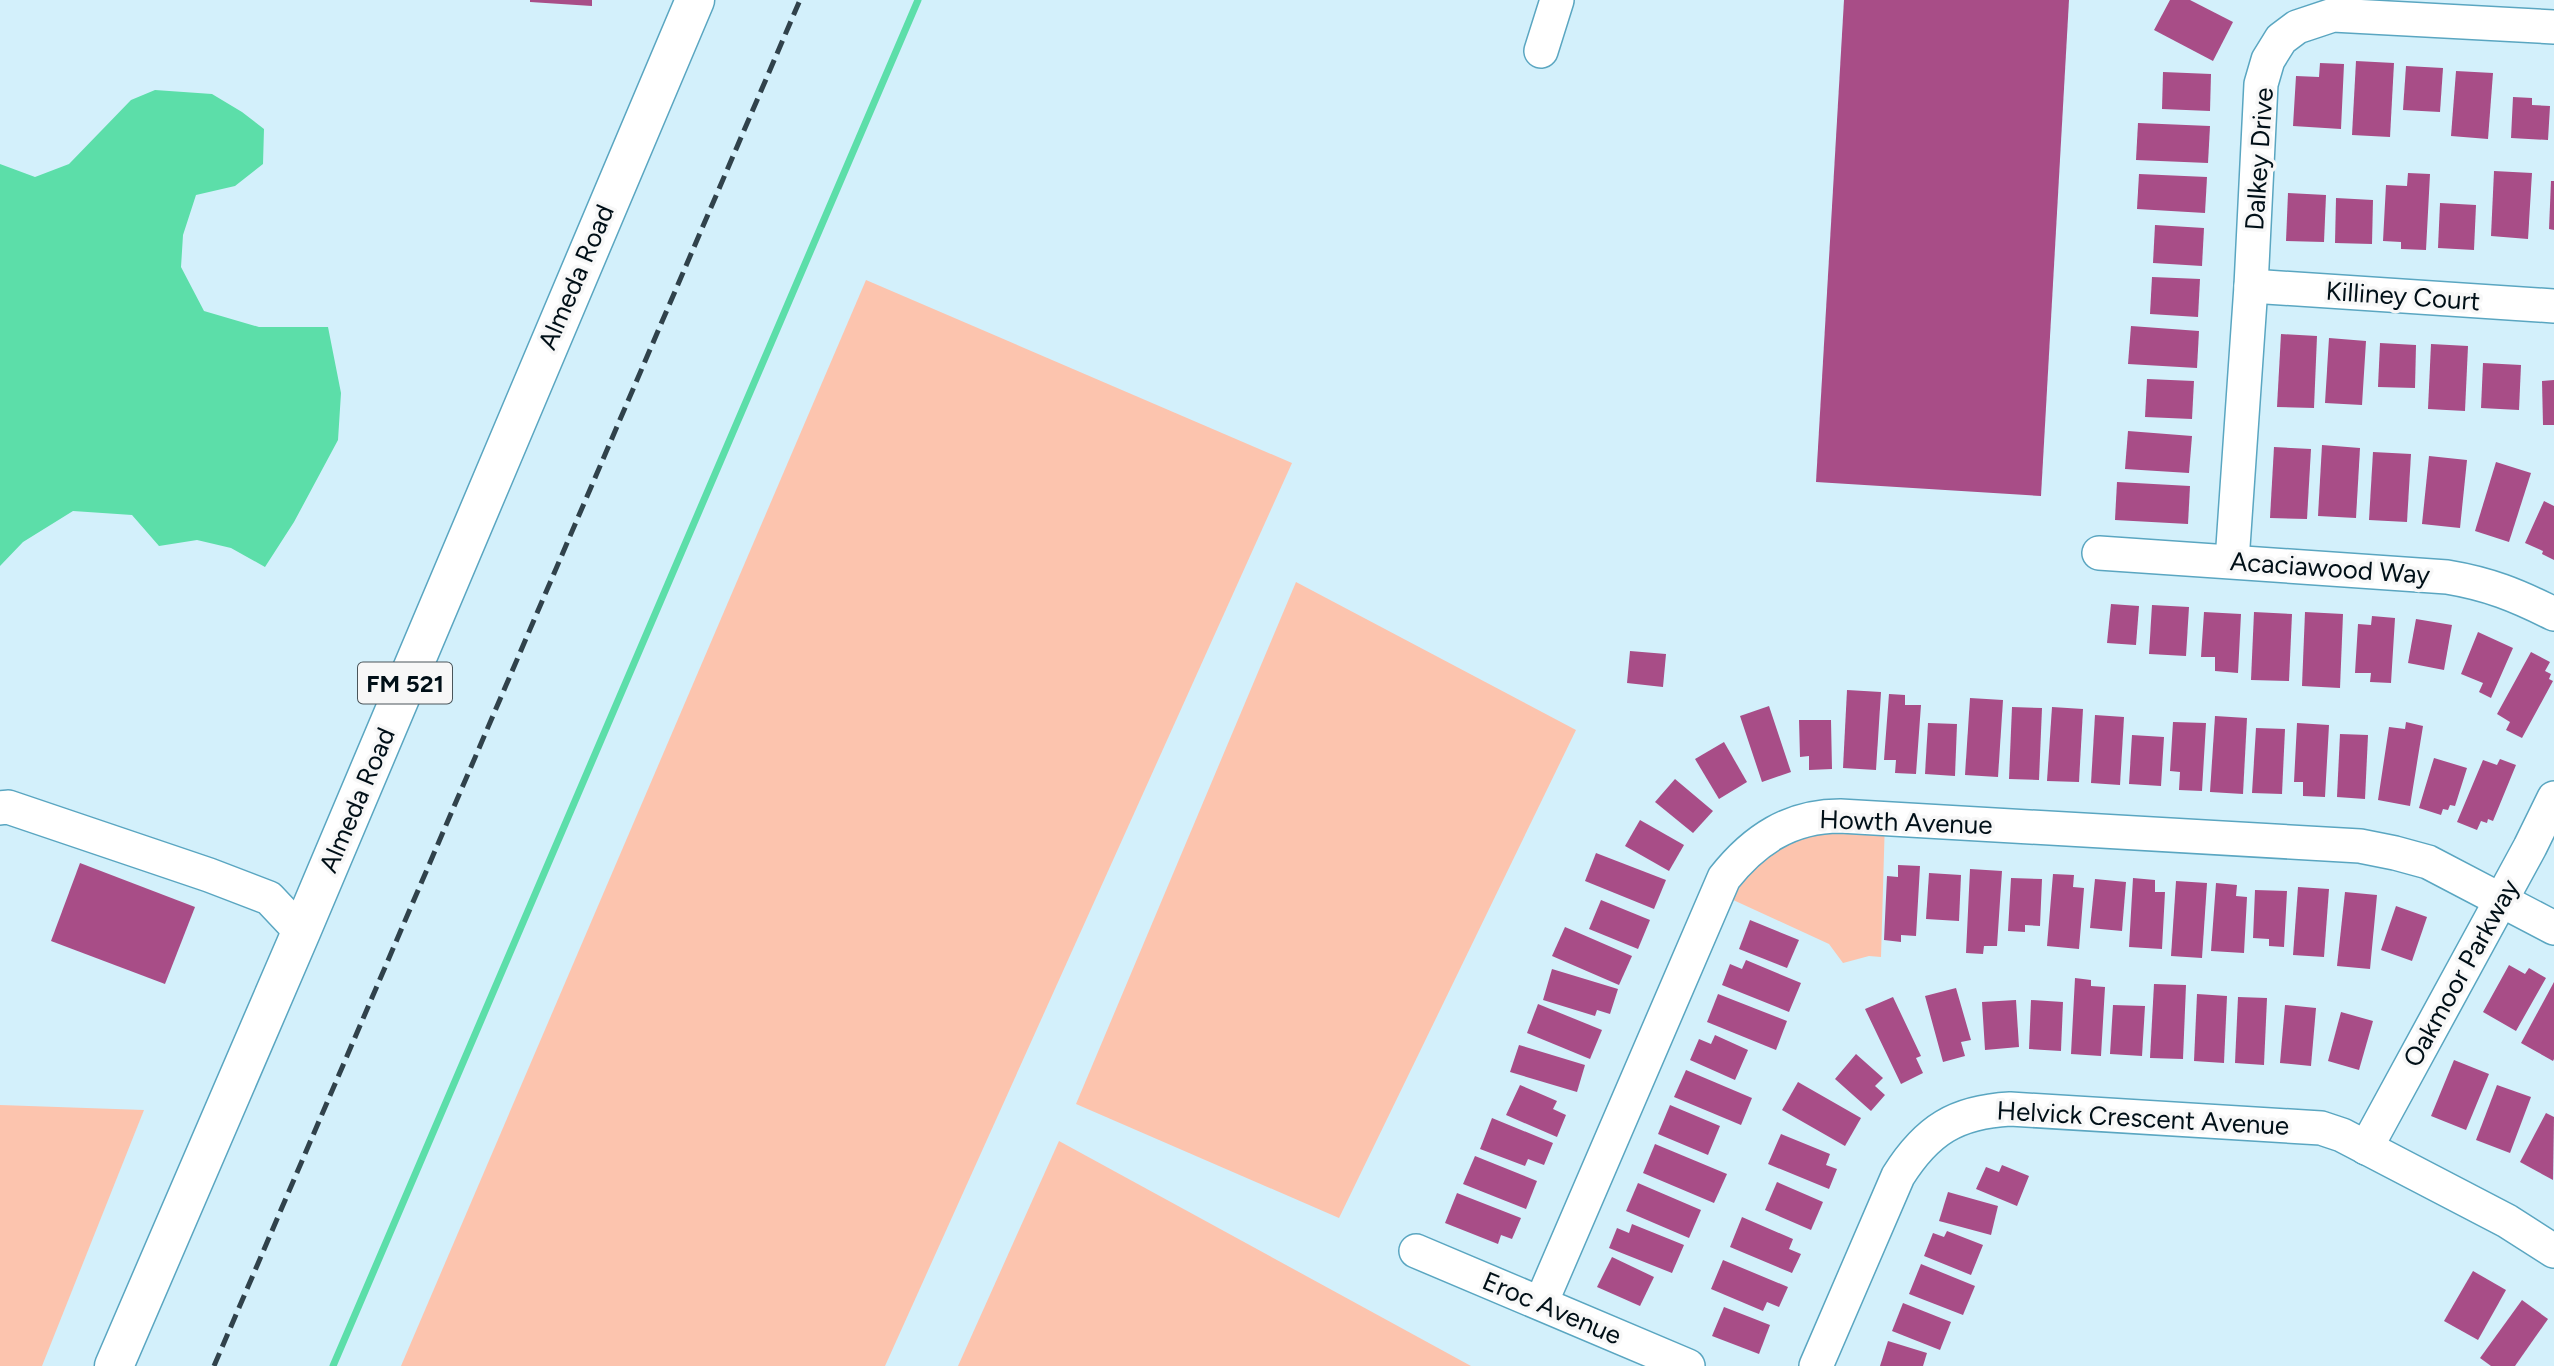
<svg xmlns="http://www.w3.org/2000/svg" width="2554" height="1366" viewBox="0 0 2554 1366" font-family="Figtree,sans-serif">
	<rect width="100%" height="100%" fill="#d3f0fb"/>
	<!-- green -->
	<g fill="#fcc4ae">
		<polygon points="866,280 1292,463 885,1366 401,1366"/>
		<polygon points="1296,582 1576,730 1339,1218 1076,1104"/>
		<polygon points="1885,819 1881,957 1869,956 1843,963 1829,944 1718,893 1753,847"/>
		<polygon points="0,1105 144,1110 42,1366 0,1366"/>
		<polygon points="1059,1141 1471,1366 958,1366"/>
	</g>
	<!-- water -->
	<polygon fill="#5cdea9" points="155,90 212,94 242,112 264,129 263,164 235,186 196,195 183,235 181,267 204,311 259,327 328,327 341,393 338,440 294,522 265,567 231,548 197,540 159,546 132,515 73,511 23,542 0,566 0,164 35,177 69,164 131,100"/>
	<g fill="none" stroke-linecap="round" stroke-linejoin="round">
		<!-- stream -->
		<polyline stroke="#5cdea9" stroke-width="7" points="333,1366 918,0"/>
	</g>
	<!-- building -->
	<g fill="#a84d87">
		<polygon points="530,0 592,0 592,6 530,2"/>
		<polygon points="1844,0 2069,0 2041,496 1816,482"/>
		<polygon points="2170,0 2190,0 2233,22 2213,61 2154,30"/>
		<polygon points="2356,61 2394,63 2390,137 2352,135"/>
		<polygon points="2320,63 2344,64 2341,129 2293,126 2296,76 2319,77"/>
		<polygon points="2406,66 2443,68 2440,112 2403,110"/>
		<polygon points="2456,71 2493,73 2488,139 2451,136"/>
		<polygon points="2163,72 2211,74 2210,111 2162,109"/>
		<polygon points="2513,97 2532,98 2532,105 2550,106 2548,140 2511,138"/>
		<polygon points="2138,123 2210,126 2208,163 2136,160"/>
		<polygon points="2494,171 2532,173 2528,239 2491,236"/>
		<polygon points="2408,173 2430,174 2426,250 2401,249 2401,242 2383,241 2386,185 2407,186"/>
		<polygon points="2139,174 2207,177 2205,213 2137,209"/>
		<polygon points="2551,181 2554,181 2554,230 2549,229"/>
		<polygon points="2288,193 2326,195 2324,242 2286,241"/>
		<polygon points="2336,198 2373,200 2372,244 2335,243"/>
		<polygon points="2440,203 2476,205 2474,250 2438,248"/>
		<polygon points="2155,225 2204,228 2202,266 2153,263"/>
		<polygon points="2152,277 2200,279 2198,317 2150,314"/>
		<polygon points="2131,326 2199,331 2197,368 2128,364"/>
		<polygon points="2281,334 2317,336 2314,408 2277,407"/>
		<polygon points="2329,338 2366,341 2362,405 2325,403"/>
		<polygon points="2380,343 2416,345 2415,388 2378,387"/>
		<polygon points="2431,344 2468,346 2465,411 2428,409"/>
		<polygon points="2483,363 2521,365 2519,410 2481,408"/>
		<polygon points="2147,379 2194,381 2192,419 2145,417"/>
		<polygon points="2554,380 2554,425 2543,425 2542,381"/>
		<polygon points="2128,431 2192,436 2189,473 2125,469"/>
		<polygon points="2322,445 2360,448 2356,518 2318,516"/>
		<polygon points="2274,447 2311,449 2307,519 2270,518"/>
		<polygon points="2373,452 2411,454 2407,522 2369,520"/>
		<polygon points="2429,456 2467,460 2460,528 2422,524"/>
		<polygon points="2496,462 2531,473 2509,542 2475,531"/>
		<polygon points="2117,482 2190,486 2188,524 2115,520"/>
		<polygon points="2544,501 2554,506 2554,560 2542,554 2543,551 2525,543"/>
		<polygon points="2111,604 2139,606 2136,645 2107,643"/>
		<polygon points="2152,605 2189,607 2186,656 2149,654"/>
		<polygon points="2204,612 2241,614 2238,673 2215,671 2215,657 2201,657"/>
		<polygon points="2254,612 2292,614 2289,681 2251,680"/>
		<polygon points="2305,612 2343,614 2340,688 2302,686"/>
		<polygon points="2372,616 2395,618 2391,683 2370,682 2371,673 2355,673 2358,624 2371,625"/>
		<polygon points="2416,619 2452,625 2444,670 2408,663"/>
		<polygon points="2478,632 2513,648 2491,698 2479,692 2483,683 2461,674"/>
		<polygon points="1630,651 1666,654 1663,687 1627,683"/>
		<polygon points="2531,652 2550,662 2545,671 2551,674 2549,679 2553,681 2522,738 2506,730 2510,722 2497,714"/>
		<polygon points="1847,690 1881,692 1876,770 1843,768"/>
		<polygon points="1889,694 1905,695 1905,705 1921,705 1916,774 1895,773 1896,760 1884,760"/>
		<polygon points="1970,698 2003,700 1998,777 1965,775"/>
		<polygon points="1769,706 1791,772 1762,782 1740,716"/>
		<polygon points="2012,707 2042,708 2039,780 2009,779"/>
		<polygon points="2052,707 2083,709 2079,782 2047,781"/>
		<polygon points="2095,715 2124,717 2120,785 2091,783"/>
		<polygon points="2215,716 2247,718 2243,794 2210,792"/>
		<polygon points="1799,720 1831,720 1832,769 1809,770 1809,756 1800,757"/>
		<polygon points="2173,722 2206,723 2202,791 2179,790 2180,772 2170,771"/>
		<polygon points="2406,722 2423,726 2410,806 2378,800 2389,727 2405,729"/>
		<polygon points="1928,723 1957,724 1955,776 1925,774"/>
		<polygon points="2297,723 2329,725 2325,797 2303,796 2303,782 2294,782"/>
		<polygon points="2256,728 2285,729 2282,794 2252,793"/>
		<polygon points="2340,734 2368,735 2365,799 2337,797"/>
		<polygon points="2132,735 2164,737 2161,786 2129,784"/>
		<polygon points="1724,742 1747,782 1719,799 1695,759"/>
		<polygon points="2434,758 2467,768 2455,806 2450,805 2448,810 2443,809 2441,815 2419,808"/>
		<polygon points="2500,759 2516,765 2493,821 2488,819 2487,823 2481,821 2477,830 2457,822 2483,760 2497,765"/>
		<polygon points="1675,779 1713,811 1693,833 1655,802"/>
		<polygon points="1640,820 1684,845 1669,871 1625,846"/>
		<polygon points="1596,853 1666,880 1654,909 1585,881"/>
		<polygon points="80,863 195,907 165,984 51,941"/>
		<polygon points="1898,865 1920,866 1916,936 1901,935 1901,942 1884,940 1887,876 1898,877"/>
		<polygon points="1970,869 2002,871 1997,946 1984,946 1983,954 1966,953"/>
		<polygon points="1929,873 1961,875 1959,921 1926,919"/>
		<polygon points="2053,874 2074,875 2073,887 2084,888 2079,949 2047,946"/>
		<polygon points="2011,878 2042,879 2040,926 2025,925 2025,932 2008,931"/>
		<polygon points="2133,878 2155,880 2155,892 2165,892 2162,949 2129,947"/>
		<polygon points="2095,879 2126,882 2122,931 2090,928"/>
		<polygon points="2176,881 2207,883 2202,958 2171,956"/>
		<polygon points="2216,883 2237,885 2236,896 2247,897 2244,953 2211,951"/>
		<polygon points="2298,887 2329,889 2324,957 2293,955"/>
		<polygon points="2255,890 2287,891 2284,947 2269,946 2269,939 2253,938"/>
		<polygon points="2345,892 2377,895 2370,969 2337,966"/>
		<polygon points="1601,900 1650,920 1638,949 1589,929"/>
		<polygon points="2396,906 2427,917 2412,961 2381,950"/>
		<polygon points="1750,920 1799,940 1787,968 1739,949"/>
		<polygon points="1565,927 1632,956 1619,985 1552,956"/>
		<polygon points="1746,960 1801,983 1789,1012 1722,985 1730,964 1742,969"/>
		<polygon points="2509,965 2525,974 2529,968 2546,978 2516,1031 2483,1012"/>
		<polygon points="1552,969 1618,989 1610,1014 1597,1010 1595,1016 1543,1000"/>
		<polygon points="2075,978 2091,980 2091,986 2105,987 2101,1056 2071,1054"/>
		<polygon points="2554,982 2554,1059 2553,1061 2521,1043"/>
		<polygon points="2154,984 2186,985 2183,1059 2150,1058"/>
		<polygon points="1956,988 1971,1040 1961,1042 1965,1056 1943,1062 1925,996"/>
		<polygon points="1718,994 1787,1021 1776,1050 1707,1022"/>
		<polygon points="2197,994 2227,996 2224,1063 2194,1061"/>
		<polygon points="1893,997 1921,1056 1916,1058 1923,1073 1901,1084 1865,1009"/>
		<polygon points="2238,997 2267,998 2264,1065 2235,1063"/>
		<polygon points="2016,1000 2019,1047 1985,1050 1982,1002"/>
		<polygon points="2031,1000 2063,1002 2061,1051 2029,1049"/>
		<polygon points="1538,1004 1602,1030 1590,1059 1527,1033"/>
		<polygon points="2113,1005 2145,1006 2142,1056 2110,1054"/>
		<polygon points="2285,1005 2316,1008 2311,1066 2280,1063"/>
		<polygon points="2341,1012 2373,1021 2359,1070 2328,1061"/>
		<polygon points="1715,1035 1748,1050 1735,1080 1690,1060 1699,1039 1711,1044"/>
		<polygon points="1519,1045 1585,1065 1577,1092 1510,1072"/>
		<polygon points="1856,1054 1883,1078 1875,1086 1885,1095 1871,1111 1835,1079"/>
		<polygon points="2454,1060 2489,1074 2466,1130 2431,1116"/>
		<polygon points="1686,1070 1752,1098 1741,1125 1674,1097"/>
		<polygon points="1798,1082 1861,1118 1845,1146 1782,1110"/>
		<polygon points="1520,1085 1557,1101 1553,1109 1566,1115 1557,1137 1506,1115"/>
		<polygon points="2497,1085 2531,1097 2510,1153 2476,1140"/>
		<polygon points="1670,1105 1720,1126 1708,1155 1658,1134"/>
		<polygon points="2546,1113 2554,1117 2553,1180 2520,1162"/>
		<polygon points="1492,1118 1553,1143 1544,1165 1528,1159 1525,1166 1480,1149"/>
		<polygon points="1781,1134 1830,1154 1826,1165 1837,1169 1829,1189 1768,1164"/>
		<polygon points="1655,1144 1727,1174 1714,1203 1643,1173"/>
		<polygon points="1475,1156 1537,1181 1526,1209 1463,1184"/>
		<polygon points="2002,1165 2029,1176 2017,1206 1976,1189 1986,1167 1999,1172"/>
		<polygon points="1777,1182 1823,1202 1811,1230 1765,1210"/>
		<polygon points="1638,1183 1701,1210 1689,1238 1626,1211"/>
		<polygon points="1948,1192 1998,1206 1991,1235 1939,1221"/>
		<polygon points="1457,1193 1521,1218 1512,1239 1501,1235 1498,1244 1445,1223"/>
		<polygon points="1742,1217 1793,1239 1789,1249 1801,1254 1792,1273 1730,1247"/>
		<polygon points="1632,1224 1684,1245 1672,1273 1609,1248 1617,1228 1629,1233"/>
		<polygon points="1947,1231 1983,1245 1971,1275 1924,1256 1933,1233 1944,1237"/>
		<polygon points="1612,1257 1654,1277 1640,1306 1597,1287"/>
		<polygon points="1723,1260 1788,1287 1779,1307 1767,1302 1763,1311 1711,1289"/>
		<polygon points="1921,1264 1975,1286 1963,1315 1909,1294"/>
		<polygon points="2473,1271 2506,1290 2478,1340 2444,1321"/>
		<polygon points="2522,1300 2548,1319 2515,1366 2491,1366 2480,1358"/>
		<polygon points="1903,1303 1951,1322 1940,1350 1892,1331"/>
		<polygon points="1724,1307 1770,1325 1759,1354 1712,1336"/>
		<polygon points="1888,1341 1927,1353 1923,1366 1880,1366"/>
	</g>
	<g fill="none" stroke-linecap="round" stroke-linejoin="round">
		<!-- minor casing -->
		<g stroke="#5aa6c1" stroke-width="36">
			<g id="minor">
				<polyline points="1541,51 1557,0"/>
				<polyline points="2251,286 2554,306"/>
				<path d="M2099 553 2447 577C2489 584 2516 595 2554 614"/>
				<polyline points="2232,561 2251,286 2261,84 2268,60 2281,39 2297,27 2333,15 2554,27"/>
				<polyline points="0,808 8,807 209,875 269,898 301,932"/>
				<polyline points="2366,1148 2530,847 2554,798"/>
				<polyline points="1416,1251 1688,1366"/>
				<path d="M1541 1303 1724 878C1754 840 1790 816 1840 816L2360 846 2395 853 2428 862 2554 928"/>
				<path d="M1816 1366 1898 1176C1927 1130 1956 1112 2010 1109L2321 1128 2342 1135 2507 1221 2554 1251"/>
			</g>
		</g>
		<!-- major casing -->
		<g stroke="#5aa6c1" stroke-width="41">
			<polyline id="major" points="114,1366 301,932 695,0"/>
		</g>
		<!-- minor -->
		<use href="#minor" stroke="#fff" stroke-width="33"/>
		<!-- major -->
		<use href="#major" stroke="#fff" stroke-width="38"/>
		<!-- rail -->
		<polyline stroke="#30424b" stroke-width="5" stroke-dasharray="14 7" stroke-linecap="butt" points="214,1366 800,0"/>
	</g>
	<g text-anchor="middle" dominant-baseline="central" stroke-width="7" stroke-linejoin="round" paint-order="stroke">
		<!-- shield labels -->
		<rect fill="#f7f7f7" stroke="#4a555a" stroke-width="2" x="358" y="662.5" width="94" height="41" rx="5"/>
		<g font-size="24" font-weight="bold" fill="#000f17">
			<text x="405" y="683">FM 521</text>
		</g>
		<!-- street labels -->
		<g font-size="26" fill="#000f17" stroke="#f7f7f7">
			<text transform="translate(2259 159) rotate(-86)">Dalkey Drive</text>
			<text transform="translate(576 277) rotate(-67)">Almeda Road</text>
			<text transform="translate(2403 296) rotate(4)">Killiney Court</text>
			<text transform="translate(2330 568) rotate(4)">Acaciawood Way</text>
			<text transform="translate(357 800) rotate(-67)">Almeda Road</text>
			<text transform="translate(1906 822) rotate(2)">Howth Avenue</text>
			<text transform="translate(2461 973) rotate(-61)">Oakmoor Parkway</text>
			<text transform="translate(2143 1118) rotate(3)">Helvick Crescent Avenue</text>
			<text transform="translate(1552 1308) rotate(23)">Eroc Avenue</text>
		</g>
	</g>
</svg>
